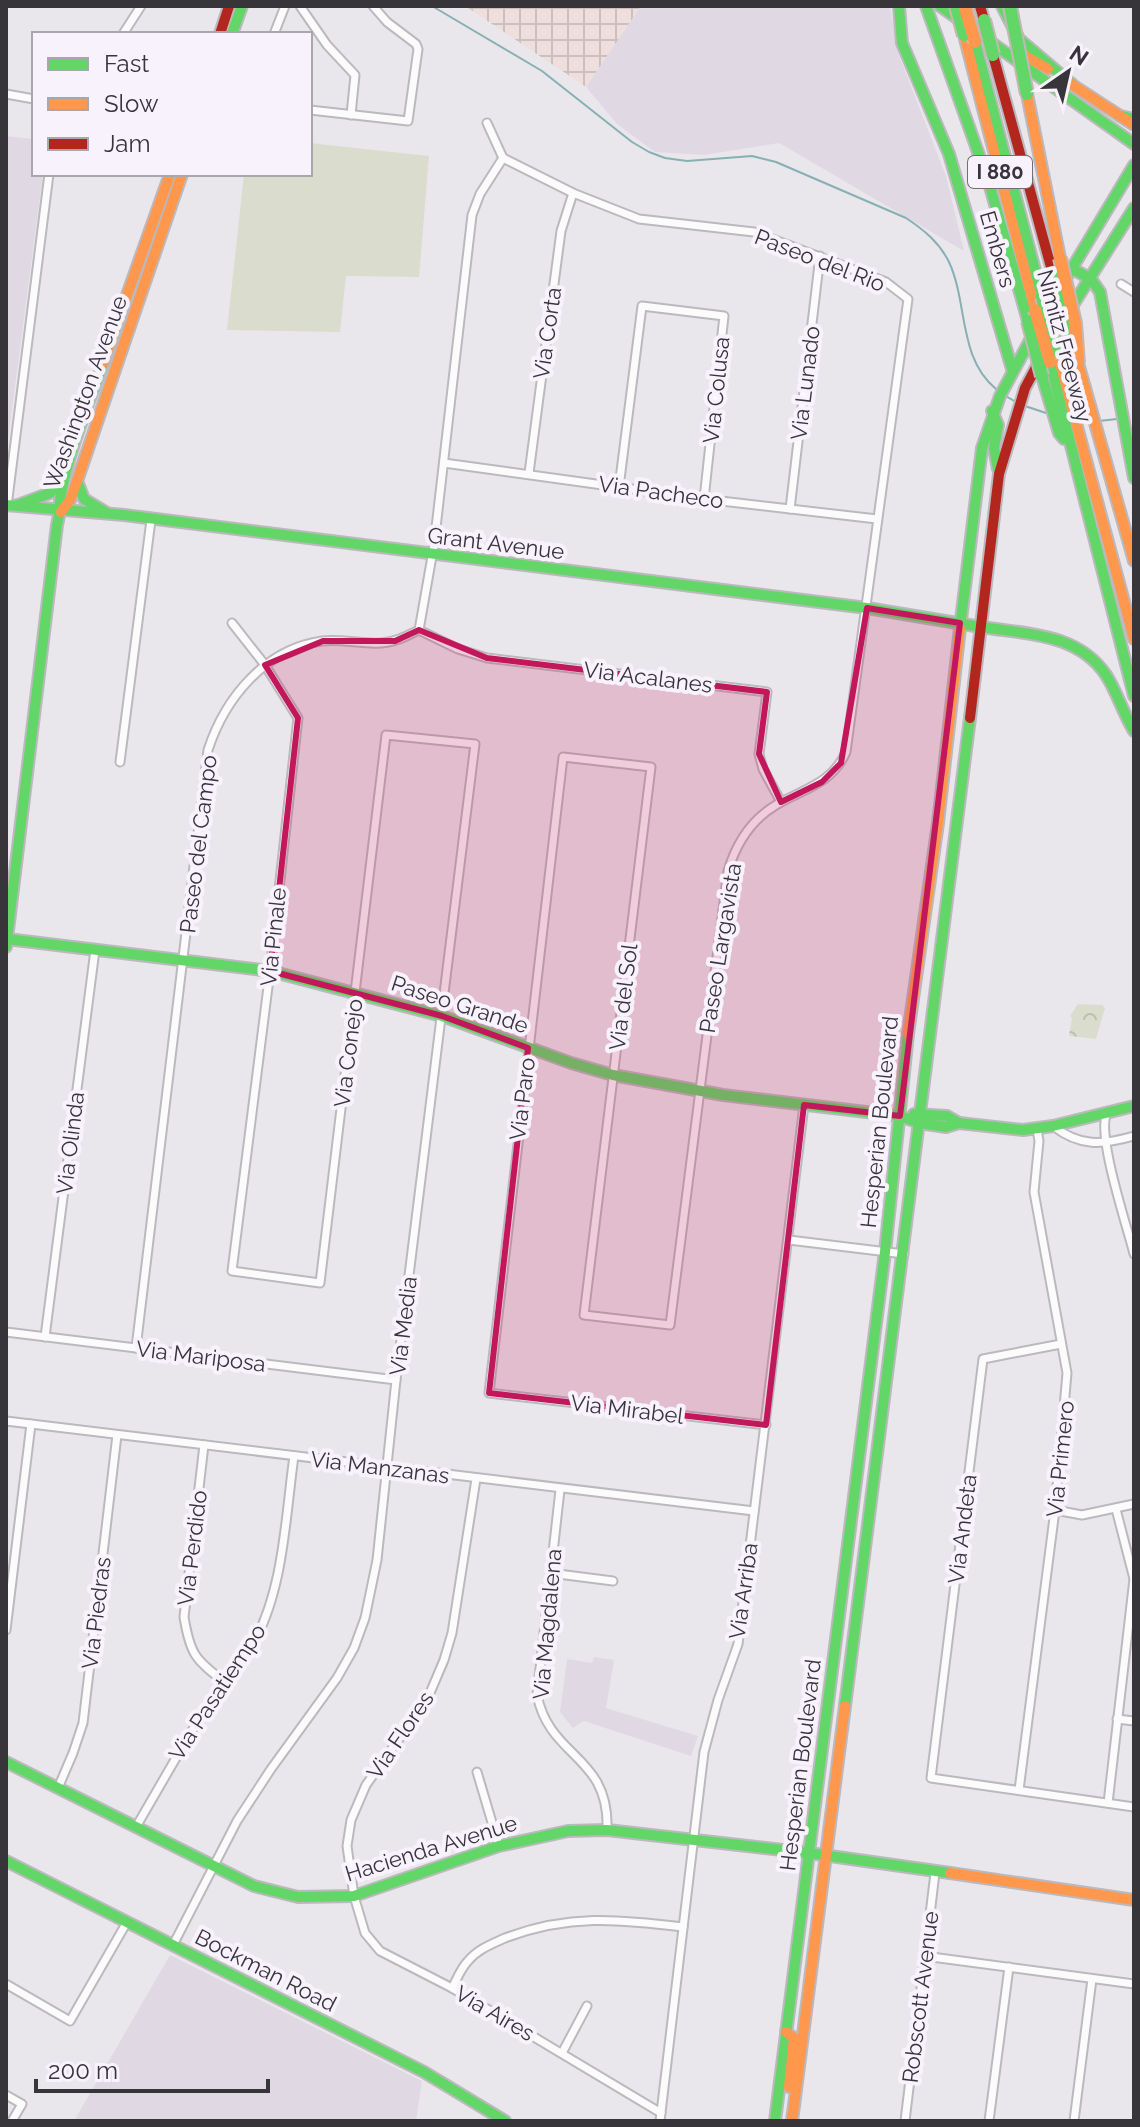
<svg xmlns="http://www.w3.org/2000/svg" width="1140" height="2127" viewBox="0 0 1140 2127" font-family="Raleway,sans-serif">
	<defs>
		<pattern id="industrial-grid" width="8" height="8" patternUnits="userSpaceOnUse" patternTransform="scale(2)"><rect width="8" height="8" fill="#eededd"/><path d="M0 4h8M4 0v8" fill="none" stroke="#cdbfbe"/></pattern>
		<pattern id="park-crowns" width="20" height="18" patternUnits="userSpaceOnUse" patternTransform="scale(2)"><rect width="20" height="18" fill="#daddce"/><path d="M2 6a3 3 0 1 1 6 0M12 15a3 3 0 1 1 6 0" fill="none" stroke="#bcbeb2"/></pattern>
	</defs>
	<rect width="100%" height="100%" fill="#eae7ec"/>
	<!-- built -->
	<g fill="#e0d9e4">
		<polygon points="641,6 890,6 899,55 946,176 964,251 779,143 704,155 655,152 617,124 586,87"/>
		<polygon points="6,136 34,139 34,174 43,174 6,455"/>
		<polygon points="594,1657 614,1660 606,1708 698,1736 691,1756 584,1721 573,1728 560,1712 567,1659 592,1663"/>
		<polygon points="170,1955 422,2081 416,2121 74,2121"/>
	</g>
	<!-- industrial -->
	<polygon fill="url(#industrial-grid)" points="465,6 641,6 586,87"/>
	<!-- park -->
	<polygon fill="url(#park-crowns)" points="1078,1004 1102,1005 1105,1008 1096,1039 1069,1036 1072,1018 1070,1016"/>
	<!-- pitch -->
	<polygon fill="#daddce" points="310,143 429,156 419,277 346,276 340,332 227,330 244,174 310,174"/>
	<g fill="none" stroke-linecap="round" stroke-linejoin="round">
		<!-- stream -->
		<g stroke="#86b0b3" stroke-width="2">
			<path d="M432 6 542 71 632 142 649 152 665 158 687 161 752 156 776 162 906 218C924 230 939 242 949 262 968 303 958 358 996 389"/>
			<polyline points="1004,395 1016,402"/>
			<polyline points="1025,406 1046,413"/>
			<polyline points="1099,421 1117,419"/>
		</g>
		<!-- street casing -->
		<g stroke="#bbb9bd" stroke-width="11">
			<g id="street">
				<polyline points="300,6 327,45 355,75 351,115"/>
				<polyline points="123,34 141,6"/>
				<polyline points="274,34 285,6"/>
				<polyline points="6,94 34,99"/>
				<polyline points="310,110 408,121 418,49 416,44 387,22 373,6"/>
				<polyline points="487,123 503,158"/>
				<path d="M503 158 573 193 639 219 754 232 886 282 908 299 846 752C832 784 803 789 776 805 751 820 736 844 728 871L670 1325 584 1315 651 767 563 757 489 1393 766 1425"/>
				<polyline points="1121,284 1134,292"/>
				<polyline points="444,463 704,499 877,519"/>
				<polyline points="529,473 561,231 573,193"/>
				<polyline points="619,487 642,306 724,316 704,499"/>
				<polyline points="7,506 49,174"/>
				<polyline points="790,509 820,256"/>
				<polyline points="419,630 434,545 472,215 480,194 503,158"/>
				<polyline points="419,630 458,649 487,658 767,692 759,754 763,769 781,802"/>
				<polyline points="120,762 151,520"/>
				<path d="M1107 1113C1096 1134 1127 1226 1134 1254"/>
				<path d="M1053 1126C1080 1147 1102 1145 1134 1136"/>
				<polyline points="789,1240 904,1254"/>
				<polyline points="6,1332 396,1380"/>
				<polyline points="45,1337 95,950"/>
				<polyline points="1061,1344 983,1359 931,1778 1134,1807"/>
				<path d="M136 1348 208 750C225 698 265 649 322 641 346 638 374 648 396 640 404 638 412 633 419 630"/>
				<polyline points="6,1421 754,1511"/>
				<path d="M204 1445 184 1617C190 1654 195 1660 226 1683"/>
				<polyline points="476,1479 452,1633 444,1660 427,1700 366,1785 351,1820 347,1846 354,1896 365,1933 380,1951 452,1988 661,2113"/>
				<path d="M560 1490 537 1695C550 1759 610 1755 607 1830"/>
				<polyline points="1116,1509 1134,1579"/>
				<polyline points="1055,1510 1082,1515 1134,1504"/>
				<polyline points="550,1573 613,1581"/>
				<polyline points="6,1630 31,1424"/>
				<polyline points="1117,1719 1134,1721"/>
				<polyline points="477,1772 499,1846"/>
				<polyline points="58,1788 73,1753 83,1723 117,1435"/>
				<polyline points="1019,1790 1055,1510 1067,1373 1034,1192 1039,1141 1037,1129"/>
				<polyline points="1108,1803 1134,1579"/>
				<path d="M136 1827 191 1732 251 1648C284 1591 285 1520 294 1456"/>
				<polyline points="173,1945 237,1821 271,1769 337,1678 354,1648 365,1618 377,1560 396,1380 475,744 386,735 320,1283 232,1271 270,971 298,718 265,665 232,623"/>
				<polyline points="924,1956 1134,1984"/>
				<polyline points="6,1984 70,2021 127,1922"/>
				<path d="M452 1988C457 1979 461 1968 468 1961 478 1949 492 1944 505 1938 568 1914 618 1919 683 1927"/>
				<polyline points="562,2053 587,2006"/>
				<polyline points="6,2095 22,2104 12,2121"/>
				<polyline points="660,2121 704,1752 718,1700 738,1644 804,1105"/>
				<polyline points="905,2121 935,1873"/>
				<polyline points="989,2121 1009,1967"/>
				<polyline points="1074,2121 1092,1979"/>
			</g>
		</g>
		<!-- fast casing -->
		<g stroke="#bbb9bd" stroke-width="14">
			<g id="fast">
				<polyline points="899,6 902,43 949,154 1012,369"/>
				<polyline points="926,6 989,183 1028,321"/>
				<polyline points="940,6 1134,144"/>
				<polyline points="1002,6 1019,39 1072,84"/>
				<polyline points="232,34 242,6"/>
				<polyline points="975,42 1042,297"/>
				<polyline points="1120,116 1134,119"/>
				<polyline points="1071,268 1091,279 1100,292 1134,478"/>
				<polyline points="1068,275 1134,165"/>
				<polyline points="1049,343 1134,208"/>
				<polyline points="1050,362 1134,696"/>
				<polyline points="1042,376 1059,433 1064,439"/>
				<polyline points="992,411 998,425 994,448 998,469"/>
				<polyline points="77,481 84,499 107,513"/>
				<polyline points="6,505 124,515 867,608 981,627"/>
				<polyline points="18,505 50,493 62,481"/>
				<path d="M981 627C1026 634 1078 633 1106 675 1117 692 1123 713 1134 731"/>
				<polyline points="960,628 982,448 1000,396 1035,331"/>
				<polyline points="7,939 270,971 442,1016 571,1063 613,1075 723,1095 900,1116 919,1123 946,1127 959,1123 1023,1130 1053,1126 1134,1106"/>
				<path d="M6 947 57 525C60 514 59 505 61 494 69 450 88 406 103 363"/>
				<polyline points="914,1114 947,1116 959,1123"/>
				<polyline points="845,1706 970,718"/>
				<polyline points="6,1762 254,1886 298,1897 354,1896 499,1846 568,1831 607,1830 809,1853 950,1873"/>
				<polyline points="6,1861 424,2072 505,2121"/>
				<polyline points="775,2121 885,1252 908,1034"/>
			</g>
		</g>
		<!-- slow casing -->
		<g stroke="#bbb9bd" stroke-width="14">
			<g id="slow">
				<polyline points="964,35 1035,310"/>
				<polyline points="1017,51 1048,69"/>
				<polyline points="1068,82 1134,125"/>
				<polyline points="1027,94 1060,258"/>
				<polyline points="1057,352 1134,639"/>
				<polyline points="103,363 170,174"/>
				<polyline points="1078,363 1134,561"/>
				<polyline points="61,512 70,500 77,481 182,174"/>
				<polyline points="908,1034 938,823 960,628"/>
				<polyline points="950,1873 1134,1900"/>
				<polyline points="786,2032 794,2038 789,2087"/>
				<polyline points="792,2121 845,1706"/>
			</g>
		</g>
		<!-- jam casing -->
		<g stroke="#bbb9bd" stroke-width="14">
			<g id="jam">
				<polyline points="980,6 984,20"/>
				<polyline points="220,34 229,6"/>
				<polyline points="993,55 1054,278"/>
				<polyline points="970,718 999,474 1025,388 1041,358"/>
			</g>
		</g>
		<!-- street -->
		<use href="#street" stroke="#fcfbfc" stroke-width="7"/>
		<!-- fast -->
		<use href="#fast" stroke="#63d668" stroke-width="10"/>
		<!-- slow -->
		<use href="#slow" stroke="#ff974d" stroke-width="10"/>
		<!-- jam -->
		<use href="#jam" stroke="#b3261e" stroke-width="10"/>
		<!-- fast-bridge casing -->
		<g stroke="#c2b8b6" stroke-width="16" stroke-linecap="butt">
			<g id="fast-bridge">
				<polyline points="956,6 964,35"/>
				<polyline points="1010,6 1027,94"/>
				<polyline points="984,20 993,55"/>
				<polyline points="1054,278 1074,349"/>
				<polyline points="1042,297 1057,352"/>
				<polyline points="1028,321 1042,376"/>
			</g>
		</g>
		<!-- slow-bridge casing -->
		<g stroke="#c2b8b6" stroke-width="16" stroke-linecap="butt">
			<g id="slow-bridge">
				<polyline points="965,8 975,42"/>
				<polyline points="1060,258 1075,323 1078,363"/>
				<polyline points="1035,310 1050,362"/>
			</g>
		</g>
		<!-- fast-bridge -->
		<use href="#fast-bridge" stroke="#63d668" stroke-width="12"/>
		<!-- slow-bridge -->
		<use href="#slow-bridge" stroke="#ff974d" stroke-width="12"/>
	</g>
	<!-- marked area -->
	<path fill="#c2185b" fill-opacity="0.2" stroke="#c2185b" stroke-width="6" stroke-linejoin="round" d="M867 608 960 623 900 1116 804 1105 766 1425 489 1393 528 1048 442 1016 270 971 298 718 265 665 323 641H395L419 630 487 658 767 692 759 754 781 802 822 782 841 763Z"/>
	<g text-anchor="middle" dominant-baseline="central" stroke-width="8" stroke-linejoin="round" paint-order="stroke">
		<!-- shield labels -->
		<rect fill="#f8f2fc" stroke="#726e74" stroke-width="2" x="968" y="156" width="64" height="32" rx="6"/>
		<g font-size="20" font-weight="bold" fill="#38353a">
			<text x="1000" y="172">I 880</text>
		</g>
		<!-- street labels -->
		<g font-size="22" fill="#38353a" stroke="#f8f2fc">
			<text transform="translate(998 249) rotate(74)">Embers</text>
			<text transform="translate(820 260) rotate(21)">Paseo del Rio</text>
			<text transform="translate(547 333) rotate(-82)">Via Corta</text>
			<text transform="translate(1065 346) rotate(75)">Nimitz Freeway</text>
			<text transform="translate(805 383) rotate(-83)">Via Lunado</text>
			<text transform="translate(716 390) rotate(-84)">Via Colusa</text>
			<text transform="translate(85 392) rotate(-70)">Washington Avenue</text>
			<text transform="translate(661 492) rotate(8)">Via Pacheco</text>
			<text transform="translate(496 543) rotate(7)">Grant Avenue</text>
			<text transform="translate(648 677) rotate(7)">Via Acalanes</text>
			<text transform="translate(198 844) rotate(-83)">Paseo del Campo</text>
			<text transform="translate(273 937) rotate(-84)">Via Pinale</text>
			<text transform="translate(720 948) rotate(-81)">Paseo Largavista</text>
			<text transform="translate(623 997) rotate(-83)">Via del Sol</text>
			<text transform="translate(460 1004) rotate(18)">Paseo Grande</text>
			<text transform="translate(348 1053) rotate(-83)">Via Conejo</text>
			<text transform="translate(522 1099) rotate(-83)">Via Paro</text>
			<text transform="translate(879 1122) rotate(-84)">Hesperian Boulevard</text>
			<text transform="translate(70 1143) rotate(-83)">Via Olinda</text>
			<text transform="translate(403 1326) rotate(-83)">Via Media</text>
			<text transform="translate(201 1356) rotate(7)">Via Mariposa</text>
			<text transform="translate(627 1409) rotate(7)">Via Mirabel</text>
			<text transform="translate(1060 1459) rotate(-84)">Via Primero</text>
			<text transform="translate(380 1467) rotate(7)">Via Manzanas</text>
			<text transform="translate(962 1529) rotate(-83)">Via Andeta</text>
			<text transform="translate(192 1548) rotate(-83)">Via Perdido</text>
			<text transform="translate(743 1591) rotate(-82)">Via Arriba</text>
			<text transform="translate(96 1613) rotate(-83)">Via Piedras</text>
			<text transform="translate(547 1624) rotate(-85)">Via Magdalena</text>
			<text transform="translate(217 1692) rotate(-57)">Via Pasatiempo</text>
			<text transform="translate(400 1735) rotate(-56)">Via Flores</text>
			<text transform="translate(800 1765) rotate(-83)">Hesperian Boulevard</text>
			<text transform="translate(431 1848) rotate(-17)">Hacienda Avenue</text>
			<text transform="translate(266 1970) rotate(27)">Bockman Road</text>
			<text transform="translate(920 1997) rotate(-83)">Robscott Avenue</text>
			<text transform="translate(495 2013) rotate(30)">Via Aires</text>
		</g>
	</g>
	<!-- border -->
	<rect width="1140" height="2127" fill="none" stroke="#38353a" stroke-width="16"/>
	<!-- legend -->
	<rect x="32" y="32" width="280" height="144" fill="#f8f2fc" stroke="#aba6ae" stroke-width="2"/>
	<rect x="48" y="58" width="40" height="12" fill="#63d668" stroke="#aba6ae" stroke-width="2"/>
	<text x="104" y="72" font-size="24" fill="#38353a">Fast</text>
	<rect x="48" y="98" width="40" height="12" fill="#ff974d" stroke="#aba6ae" stroke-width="2"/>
	<text x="104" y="112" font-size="24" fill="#38353a">Slow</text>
	<rect x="48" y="138" width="40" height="12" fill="#b3261e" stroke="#aba6ae" stroke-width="2"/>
	<text x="104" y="152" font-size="24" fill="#38353a">Jam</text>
	<!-- north arrow -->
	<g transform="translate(1068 72) rotate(34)" stroke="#f8f2fc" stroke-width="6" paint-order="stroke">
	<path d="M0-6L14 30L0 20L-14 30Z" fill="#38353a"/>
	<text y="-12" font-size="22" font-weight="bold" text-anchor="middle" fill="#38353a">N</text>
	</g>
	<!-- scale -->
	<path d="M36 2079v12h232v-12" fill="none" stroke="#38353a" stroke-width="4"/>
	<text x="48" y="2079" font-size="24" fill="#38353a" stroke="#f8f2fc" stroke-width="6" paint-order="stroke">200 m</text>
</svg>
